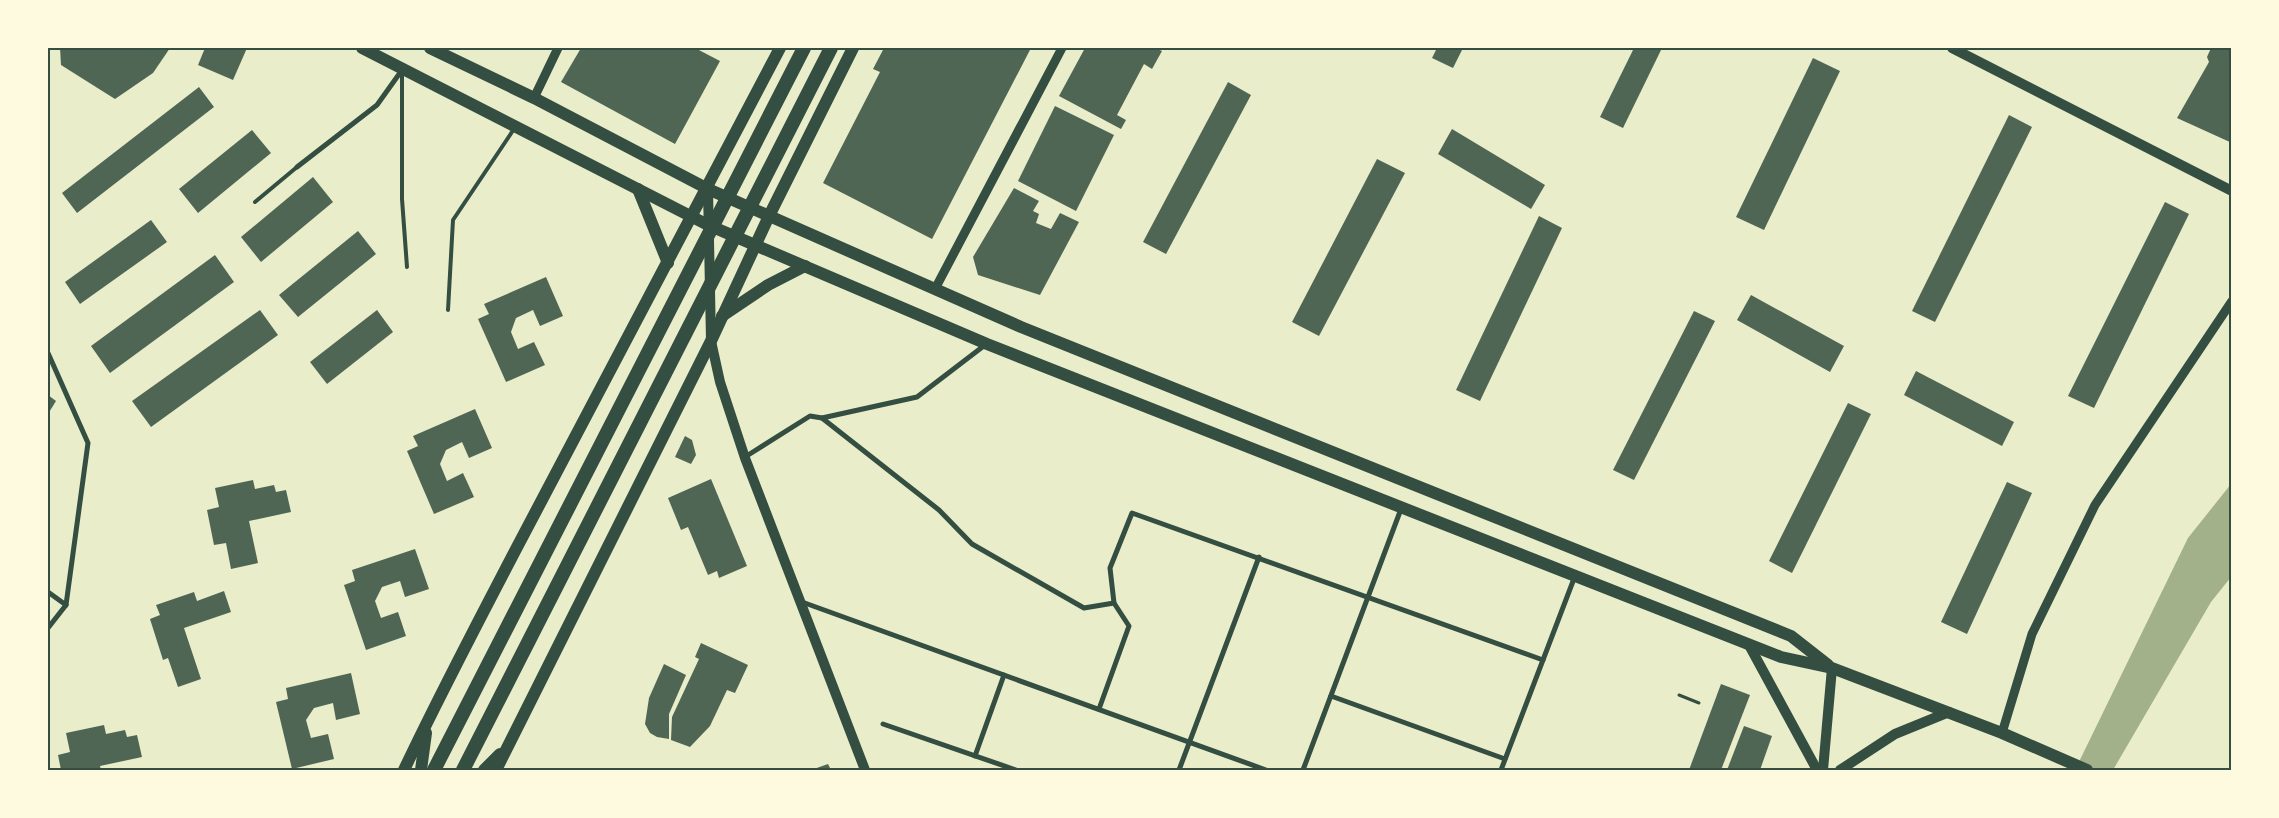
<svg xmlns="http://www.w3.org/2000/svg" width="2279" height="818" viewBox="0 0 2279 818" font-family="Quicksand,sans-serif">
	<rect width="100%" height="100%" fill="#e9edc9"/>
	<!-- water -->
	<polygon fill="#a3b18a" points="2231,484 2231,577 2211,602 2113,770 2075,770 2188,538"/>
	<!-- building -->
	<g fill="#4f6655">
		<polygon points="60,48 170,48 153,73 115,99 61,65"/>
		<polygon points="205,48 247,48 233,80 198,65"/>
		<polygon points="581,48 695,48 720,61 675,144 561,82"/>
		<polygon points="884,48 1031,48 932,239 823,183 880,72 873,69"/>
		<polygon points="1085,48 1155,48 1162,51 1152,69 1144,64 1117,115 1126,120 1121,129 1059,96"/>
		<polygon points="1437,48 1463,48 1453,68 1432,58"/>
		<polygon points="1634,48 1662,48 1623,128 1600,117"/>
		<polygon points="2211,48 2232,48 2232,143 2177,118 2209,62 2207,57"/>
		<polygon points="1813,58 1840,71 1764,230 1736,217"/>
		<polygon points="1228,82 1251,95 1166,254 1143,242"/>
		<polygon points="199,87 214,107 77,213 62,193"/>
		<polygon points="1055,106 1114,135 1076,211 1018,181"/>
		<polygon points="2009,115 2032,127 1935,322 1912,311"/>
		<polygon points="1452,129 1545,185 1531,209 1438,154"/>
		<polygon points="252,130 271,153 198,213 179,189"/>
		<polygon points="1377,159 1405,173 1319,336 1292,322"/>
		<polygon points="313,177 333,202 261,262 241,237"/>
		<polygon points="1014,188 1039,201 1033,211 1039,214 1036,223 1051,229 1060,213 1079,222 1040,295 978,275 973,257"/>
		<polygon points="2165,202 2189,214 2094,408 2068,396"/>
		<polygon points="1539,216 1562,228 1480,401 1456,390"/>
		<polygon points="151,220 167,242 80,304 65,282"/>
		<polygon points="358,231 376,254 298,317 279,295"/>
		<polygon points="215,255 234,282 110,373 91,346"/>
		<polygon points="546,277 563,316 540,326 533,310 516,318 511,332 518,349 534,342 545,365 506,382 478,319 489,314 484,304"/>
		<polygon points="1751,295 1844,346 1830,372 1737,320"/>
		<polygon points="260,310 278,335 151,427 132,401"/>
		<polygon points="377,310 393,332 327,384 310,362"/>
		<polygon points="1694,311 1715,321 1634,480 1613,470"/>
		<polygon points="1916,371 2014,422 2002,446 1904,395"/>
		<polygon points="48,395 56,401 48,414"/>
		<polygon points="1848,403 1871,414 1792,573 1769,561"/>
		<polygon points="475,409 492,448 469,458 462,442 446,450 440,464 447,481 463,473 474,497 434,514 407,451 418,446 413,436"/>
		<polygon points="685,436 692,440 696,455 691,464 675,457"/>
		<polygon points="711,479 747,566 719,578 717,571 708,575 688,527 681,530 668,498"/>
		<polygon points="253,480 255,489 274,485 276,492 286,490 291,512 249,521 258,563 231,569 226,543 214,545 207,510 219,507 215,488"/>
		<polygon points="2007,482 2032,493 1967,634 1941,622"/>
		<polygon points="415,549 429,589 405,597 400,581 382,587 375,601 381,618 398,612 406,636 366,650 344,585 355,581 352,570"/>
		<polygon points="224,591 231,612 184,628 201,679 178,687 168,658 163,660 150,619 160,615 156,605 194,592 197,601"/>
		<polygon points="701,643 748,665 735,693 727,690 710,726 690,747 671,740 672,717 699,659 695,657"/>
		<polygon points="664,664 686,675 669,714 669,739 657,737 650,733 645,724 649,698"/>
		<polygon points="351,673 360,714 336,720 333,703 314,708 306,720 311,738 328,734 334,759 292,769 276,702 288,699 286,688"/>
		<polygon points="1721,684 1750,695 1721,770 1689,770"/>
		<polygon points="104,725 106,734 125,730 127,737 137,735 142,757 100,766 101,770 61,770 58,755 70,752 66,733"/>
		<polygon points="1744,726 1772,736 1760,770 1727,770"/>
		<polygon points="828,764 831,770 811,770"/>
	</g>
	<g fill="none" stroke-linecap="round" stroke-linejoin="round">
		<!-- path -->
		<polyline stroke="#344e41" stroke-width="3" points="1679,695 1699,703"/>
		<!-- service -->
		<g stroke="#344e41" stroke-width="4">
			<polyline points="402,72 402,199 407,267"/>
			<polyline points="255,202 297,167"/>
			<polyline points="448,310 453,220 514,129"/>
		</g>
		<!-- minor -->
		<g stroke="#344e41" stroke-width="5">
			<polyline points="297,167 377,105 402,70"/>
			<polyline points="985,345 917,397 822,418 939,510 972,544 1084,608 1114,603"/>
			<polyline points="48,353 88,443 66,605 48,628"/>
			<polyline points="745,457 810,416 822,418"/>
			<polyline points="48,592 66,605"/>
			<polyline points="802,602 1266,770"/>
			<polyline points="1331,696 1505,759"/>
			<polyline points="1099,709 1129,626 1114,603 1110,568 1132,513 1543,660"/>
			<polyline points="883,724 1016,770"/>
			<polyline points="975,756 1004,675"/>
			<polyline points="1179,770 1259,557"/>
			<polyline points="1303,770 1401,509"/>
			<polyline points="1501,770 1575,576"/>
		</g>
		<!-- tertiary -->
		<g stroke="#344e41" stroke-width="9">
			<polyline points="534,98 558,48"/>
			<polyline points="935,289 1062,48"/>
			<polyline points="2002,733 2032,634 2095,505 2232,301"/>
		</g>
		<!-- secondary -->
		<g stroke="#344e41" stroke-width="10">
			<polyline points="1952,48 2232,191"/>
			<polyline points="708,189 711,341 720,382 745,458 865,770"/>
			<polyline points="1749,645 1817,770"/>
			<polyline points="1823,770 1832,668"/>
			<polyline points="1840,770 1895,734 1949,712"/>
		</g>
		<!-- primary -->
		<g stroke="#344e41" stroke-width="12">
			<polyline points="362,48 708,225 987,344 1781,657 1832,668 2002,733 2087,770"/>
			<polyline points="430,48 534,98 708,189 1021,327 1791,636 1828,665"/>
			<polyline points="638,189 668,263"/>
			<polyline points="722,316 768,285 805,266"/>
			<path d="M404 770C439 696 477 624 515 551 602 383 693 216 780 48"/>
			<polyline points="421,770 426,733"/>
			<polyline points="484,770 500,754"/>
			<polyline points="496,770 711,341 769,216 853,48"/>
		</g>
		<!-- trunk -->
		<g stroke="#344e41" stroke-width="14">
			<polyline points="434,770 804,48"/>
			<polyline points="463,770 831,48"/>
		</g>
	</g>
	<!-- border -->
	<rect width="2279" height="818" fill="none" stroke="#fefae0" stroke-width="98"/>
	<rect x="49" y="49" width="2181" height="720" fill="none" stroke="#344e41" stroke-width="2"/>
</svg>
